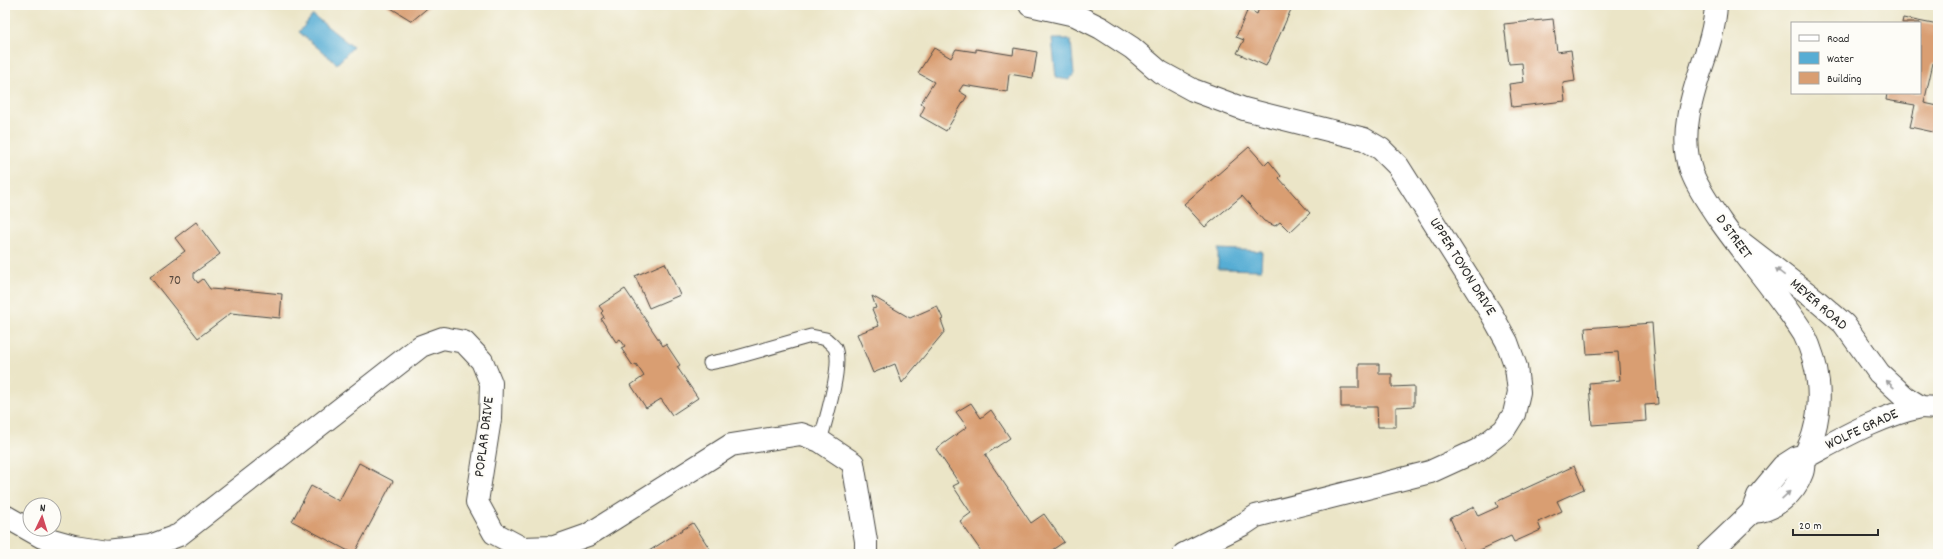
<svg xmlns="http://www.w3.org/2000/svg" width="1943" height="559" viewBox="0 0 1943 559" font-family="Dekko,sans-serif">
	<rect width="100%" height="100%" fill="#fdfcf7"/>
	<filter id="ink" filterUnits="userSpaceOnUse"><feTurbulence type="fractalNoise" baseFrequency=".025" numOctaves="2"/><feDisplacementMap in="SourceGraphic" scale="8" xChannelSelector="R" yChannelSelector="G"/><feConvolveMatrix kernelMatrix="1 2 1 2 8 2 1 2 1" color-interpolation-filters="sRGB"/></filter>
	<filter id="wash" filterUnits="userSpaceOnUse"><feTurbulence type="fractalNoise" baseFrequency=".012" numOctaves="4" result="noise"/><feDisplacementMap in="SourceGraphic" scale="16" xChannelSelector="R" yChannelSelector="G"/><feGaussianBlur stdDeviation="0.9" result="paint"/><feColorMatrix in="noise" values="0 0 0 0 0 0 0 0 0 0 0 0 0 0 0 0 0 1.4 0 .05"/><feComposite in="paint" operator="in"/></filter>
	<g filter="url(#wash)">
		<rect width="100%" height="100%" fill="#ebe5c7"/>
		<!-- water -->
		<g fill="#57add4" stroke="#416c80">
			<polygon points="313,15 353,47 337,64 299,32"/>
			<polygon points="1052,39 1068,39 1071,41 1074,74 1069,80 1056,78"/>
			<polygon points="1218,249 1262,251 1261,270 1218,269"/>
		</g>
		<g id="blocks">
			<!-- building -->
			<g fill="#d99e72">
				<polygon points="386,5 431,5 412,21"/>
				<polygon points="1260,5 1293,5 1266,66 1237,53 1244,40 1236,37 1248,9 1257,14"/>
				<polygon points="1903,18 1938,25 1938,63 1933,63 1924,103 1938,106 1938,133 1910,127 1915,105 1886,100 1887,93 1920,93 1920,23 1902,23"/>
				<polygon points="1553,19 1557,52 1571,50 1575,81 1563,83 1565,101 1512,107 1509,84 1524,82 1522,63 1509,64 1504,24"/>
				<polygon points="934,48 951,58 956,49 976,52 976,49 1013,55 1014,48 1037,52 1033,78 1009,74 1007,92 963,85 959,91 967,96 946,131 920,116 925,106 921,103 934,82 918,73"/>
				<polygon points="1249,147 1265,165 1269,161 1281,176 1279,178 1310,213 1290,232 1280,222 1275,226 1264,221 1242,196 1205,227 1184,204"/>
				<polygon points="196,222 220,254 194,273 194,278 198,283 203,279 210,289 223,290 223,288 282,294 280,318 231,313 198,338 150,277 185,251 175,238"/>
				<polygon points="665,263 680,295 649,308 635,276"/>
				<polygon points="625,289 663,346 666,344 680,365 677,367 698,398 672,415 661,399 646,408 631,385 644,376 636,364 633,366 621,348 625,346 620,339 616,342 601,319 604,317 601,313 603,311 599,306"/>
				<polygon points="872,296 910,318 937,306 943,319 941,320 945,331 902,383 895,364 873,373 857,334 879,326 872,309 876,308"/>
				<polygon points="1652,323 1658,404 1645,405 1646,421 1592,425 1589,383 1620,380 1618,352 1587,354 1585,328"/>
				<polygon points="1359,364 1379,364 1379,374 1392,374 1392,387 1414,386 1414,406 1396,407 1396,427 1378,427 1377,407 1341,407 1341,388 1359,388"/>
				<polygon points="971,403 981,418 991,410 1010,438 985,455 1031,523 1044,514 1064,542 1046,554 983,554 960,521 971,513 953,486 959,483 936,449 967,427 956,412"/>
				<polygon points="359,463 393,481 354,554 292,521 311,486 339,501"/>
				<polygon points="1574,466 1584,489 1557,501 1562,511 1538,522 1541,530 1514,542 1511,536 1471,554 1466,554 1450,518 1474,507 1478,516 1498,507 1496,502"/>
				<polygon points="693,523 713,554 650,554 649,551"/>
			</g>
		</g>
	</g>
	<g filter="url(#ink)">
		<use href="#blocks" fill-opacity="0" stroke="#484742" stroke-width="1"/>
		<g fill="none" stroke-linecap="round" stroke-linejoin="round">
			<!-- service casing -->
			<g stroke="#484742" stroke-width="15">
				<path id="service" d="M710 363 730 359 811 336 826 339C829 342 833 345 835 348 843 365 825 423 820 441"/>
			</g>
			<!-- minor casing -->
			<g stroke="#484742" stroke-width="24">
				<g id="minor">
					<polyline points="1030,5 1075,15 1101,28 1132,48 1160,72 1193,90 1244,109 1364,139 1381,149 1398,166 1491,313 1507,342 1516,367 1519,392 1514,414 1504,430 1478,450 1430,472 1256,516 1244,524 1184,554"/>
					<polyline points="1738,240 1816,300 1844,324 1879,373 1905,397 1921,407 1938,408"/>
					<path d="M1804 458C1842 438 1879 416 1921 407"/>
					<polyline points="5,516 42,537 74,546 107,551 150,546 179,535 421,346 443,338 464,342 482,361 491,383 490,419 477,502 494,533 522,548 554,547 588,535 731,445 801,434 820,441 853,463 866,541 866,554"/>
				</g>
			</g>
			<!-- tertiary casing -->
			<g stroke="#484742" stroke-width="24">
				<g id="tertiary">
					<path d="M1716 5C1714 45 1693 80 1688 119 1685 137 1686 156 1692 173 1699 191 1711 207 1721 222 1748 260 1779 295 1804 334 1819 364 1823 400 1814 432 1812 441 1807 449 1804 458 1803 463 1804 468 1802 473 1795 493 1773 512 1752 512"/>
					<polyline points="1708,554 1752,512 1758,496 1783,466 1797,457 1804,458"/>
				</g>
			</g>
			<!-- service -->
			<use href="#service" stroke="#fff" stroke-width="13"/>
			<!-- minor -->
			<use href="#minor" stroke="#fff" stroke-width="22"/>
			<!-- tertiary -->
			<use href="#tertiary" stroke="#fff" stroke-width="22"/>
		</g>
		<!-- one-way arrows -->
		<defs><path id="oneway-solid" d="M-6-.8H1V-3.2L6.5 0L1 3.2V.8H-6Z"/></defs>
		<g fill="#a0a0a0">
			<use href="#oneway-solid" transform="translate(1780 272) rotate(-142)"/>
			<use href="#oneway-solid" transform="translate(1890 384) rotate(-136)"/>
			<use href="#oneway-solid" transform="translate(1786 495) rotate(-43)"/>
		</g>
	</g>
	<g text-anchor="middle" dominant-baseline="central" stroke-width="4" stroke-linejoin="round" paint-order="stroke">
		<!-- number labels -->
		<g font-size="13" fill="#56483d">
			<text x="175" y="281">70</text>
		</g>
		<!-- street labels -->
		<g font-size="15" fill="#2b2b2b" stroke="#fdfcf7">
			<text transform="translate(1733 237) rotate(54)">D STREET</text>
			<text transform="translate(1462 267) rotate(58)">UPPER TOYON DRIVE</text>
			<text transform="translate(1818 305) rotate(41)">MEYER ROAD</text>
			<text transform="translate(1862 430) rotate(-25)">WOLFE GRADE</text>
			<text transform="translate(485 437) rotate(-83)">POPLAR DRIVE</text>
		</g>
	</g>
	<!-- margin -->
	<rect width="1943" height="559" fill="none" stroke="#fdfcf7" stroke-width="20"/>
	<!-- legend -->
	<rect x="1791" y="22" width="130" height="72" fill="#fdfcf7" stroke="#a9a8a5"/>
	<rect x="1799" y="35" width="20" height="6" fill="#ffffff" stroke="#a9a8a5"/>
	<text x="1827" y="42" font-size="12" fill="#2b2b2b">Road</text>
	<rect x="1799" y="52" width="20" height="12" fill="#57add4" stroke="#a9a8a5"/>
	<text x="1827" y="62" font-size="12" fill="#2b2b2b">Water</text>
	<rect x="1799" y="72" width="20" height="12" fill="#d99e72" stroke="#a9a8a5"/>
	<text x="1827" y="82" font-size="12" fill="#2b2b2b">Building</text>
	<!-- north arrow -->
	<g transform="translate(42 517) rotate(4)"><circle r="19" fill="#fdfcf7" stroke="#a9a8a5"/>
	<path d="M0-3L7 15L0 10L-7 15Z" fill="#d1495b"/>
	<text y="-6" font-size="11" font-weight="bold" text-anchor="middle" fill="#2b2b2b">N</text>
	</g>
	<!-- scale -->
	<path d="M1793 529v6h85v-6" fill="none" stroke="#2b2b2b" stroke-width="2"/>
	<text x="1799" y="529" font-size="12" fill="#2b2b2b" stroke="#fdfcf7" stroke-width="3" paint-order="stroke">20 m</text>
</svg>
